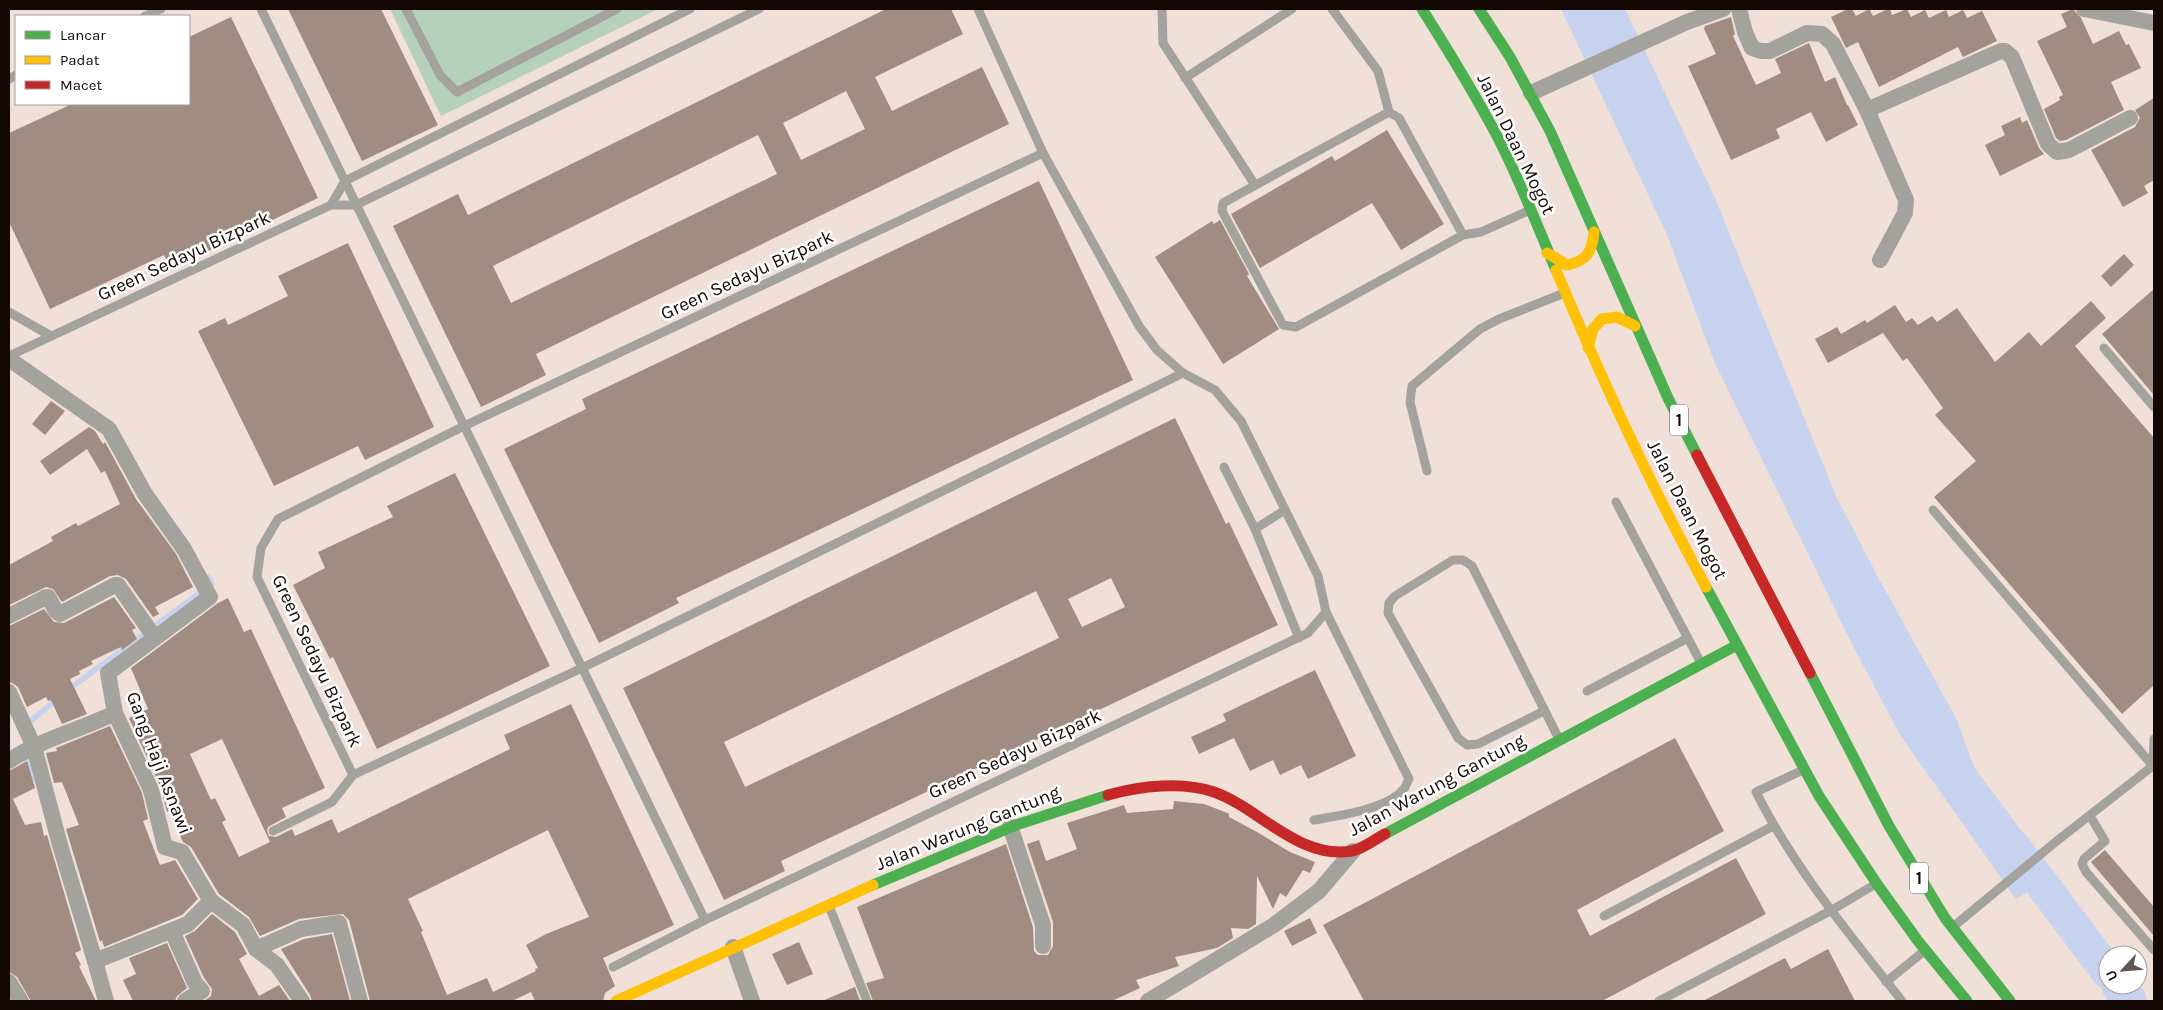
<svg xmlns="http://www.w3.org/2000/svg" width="2163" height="1010" viewBox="0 0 2163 1010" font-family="Karla,sans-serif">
	<rect width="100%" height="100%" fill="#f0e0d8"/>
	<!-- green -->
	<polygon fill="#b5d0bb" points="390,9 658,9 441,116"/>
	<!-- water -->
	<polygon fill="#c7d2ee" points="1561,9 1625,9 1714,196 1836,496 1879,579 1956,718 1974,767 2055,876 2016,899 1900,735 1852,644 1714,361 1668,237"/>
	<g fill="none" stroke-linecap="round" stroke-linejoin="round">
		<!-- stream -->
		<g stroke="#c7d2ee" stroke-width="5.5">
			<polyline points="69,689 212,584 208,577"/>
			<polyline points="25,726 58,698"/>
			<polyline points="26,752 34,779"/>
		</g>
		<!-- river -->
		<g stroke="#c7d2ee" stroke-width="34">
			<polyline points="2013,846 2108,972"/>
			<polyline points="2118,985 2130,1001"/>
		</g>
	</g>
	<!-- building -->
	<g fill="#a08c81" fill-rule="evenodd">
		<polygon points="288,9 381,9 438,125 362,161"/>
		<path d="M886 9H951L963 34 875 77 892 111 982 67 1009 124 536 354 546 375 481 407 393 226 458 194 468 215ZM846 91 865 129 801 160 783 123ZM758 135 777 174 511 303 493 266Z"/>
		<polygon points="1848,9 1852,9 1856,16 1869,9 1873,16 1888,9 1890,9 1892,15 1907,9 1911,17 1925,10 1929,18 1946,10 1949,17 1963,10 1967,18 1982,11 1997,41 1963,57 1958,47 1879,87 1858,42 1846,48 1831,17"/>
		<polygon points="2073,9 2081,18 2093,44 2119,31 2126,45 2129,44 2141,68 2111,82 2124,110 2066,140 2060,141 2056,138 2044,109 2060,100 2059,97 2063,95 2037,41 2067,27 2061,14"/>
		<polygon points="231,17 318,198 171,269 164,255 50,309 9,222 9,133 72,104 189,104 189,37"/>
		<polygon points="1731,17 1735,34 1733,36 1756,85 1781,73 1775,59 1809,43 1825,82 1835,77 1847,105 1848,105 1858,125 1826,142 1811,112 1776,129 1780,138 1731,160 1688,66 1716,54 1704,29 1705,26"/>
		<polygon points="2154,98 2154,180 2144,186 2148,193 2123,207 2091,150 2135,127 2140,118 2135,110"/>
		<polygon points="2020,117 2022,123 2027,120 2039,148 2044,154 2000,176 1985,145 2005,135 2001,126"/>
		<polygon points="1387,130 1444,224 1401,250 1372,203 1260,268 1231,214 1332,156 1335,161"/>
		<polygon points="1039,181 1133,380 676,598 679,603 599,643 504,449 586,409 582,399"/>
		<polygon points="1220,220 1249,274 1247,276 1279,329 1223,364 1155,257 1212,221 1214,224"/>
		<polygon points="348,243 434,427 365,460 358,446 274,486 198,331 225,318 228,325 288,296 278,276"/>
		<polygon points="2124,254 2134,265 2111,287 2101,276"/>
		<polygon points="2154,289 2154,395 2102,334"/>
		<polygon points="2091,301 2106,318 2075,346 2154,438 2154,685 2122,714 1934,497 1976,461 1935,415 1943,408 1907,358 1903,361 1883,333 1828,363 1815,339 1837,327 1841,334 1865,320 1867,323 1895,305 1906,322 1912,318 1918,325 1932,316 1937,322 1957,308 1995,362 2029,332 2041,346"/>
		<polygon points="51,401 65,411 45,435 32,424"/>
		<path d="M1175 418 1226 524 1229 522 1278 625 781 861 785 871 724 900 623 688ZM1111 578 1125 607 1082 627 1068 599ZM1036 591 1059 638 745 787 724 742Z"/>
		<polygon points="89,427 95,431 103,444 105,442 136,499 176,554 193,587 155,607 159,614 153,617 126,579 118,575 110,576 62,602 53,589 46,587 9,605 9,565 53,541 51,537 76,523 78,526 120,504 105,471 101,473 87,449 50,475 40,461"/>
		<polygon points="455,473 550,666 377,749 333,657 330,659 293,585 325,568 318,552 393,517 387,506"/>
		<polygon points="114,597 136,628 132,630 137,639 122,650 121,647 91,661 93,664 79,671 80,674 70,679 87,714 62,724 51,700 48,701 46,697 27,707 18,687 14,684 9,682 9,626 44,609 54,622 64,623"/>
		<path d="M228 598 244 632 251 629 325 788 282 808 286 817 268 827 267 831 269 836 276 837 292 829 295 836 332 819 338 833 510 749 504 735 571 704 674 925 603 958 615 986 605 993 603 1001H535L531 992 512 1001H370L349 920 343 914 299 919 260 936 249 917 219 894 191 847 183 842 169 811 167 812 160 786 129 718 148 709 131 668 218 603ZM222 739 270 842 239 857 222 822 226 820 215 798 211 800 190 754ZM548 830 589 917 546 934 526 945 538 968 535 969 536 971 493 992 487 978 447 995 421 932 423 931 408 899Z"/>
		<polygon points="1315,670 1356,756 1308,779 1301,765 1280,775 1273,760 1250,771 1234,738 1199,754 1191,737 1226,721 1223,714"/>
		<polygon points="110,726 142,793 148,819 143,821 160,865 175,860 198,899 182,915 104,947 102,940 100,942 66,829 79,825 62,782 54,783 46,753 57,751 56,748"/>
		<polygon points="1675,738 1724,831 1577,910 1590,936 1736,858 1766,914 1602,1001 1364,1001 1323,925"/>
		<polygon points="27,761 35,788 13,799 25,825 41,822 44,836 47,835 81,950 75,953 81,965 79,966 96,1001 31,1001 17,977 9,972 9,771"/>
		<polygon points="1174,801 1204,804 1225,812 1229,814 1229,817 1257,832 1290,852 1315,862 1310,873 1303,870 1286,897 1280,893 1273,909 1257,876 1256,924 1248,929 1231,928 1233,938 1217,948 1175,957 1179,966 1136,980 1140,988 1112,1001 873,1001 866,983 884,978 857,907 1006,844 1033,927 1034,951 1038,955 1048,955 1053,946 1053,922 1027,844 1039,840 1046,861 1077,849 1067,823 1124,805 1127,813 1173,809"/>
		<polygon points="2105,850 2154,907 2154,936 2091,862"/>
		<polygon points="212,914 235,932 247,954 239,959 259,996 279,985 290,1001 204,1001 211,996 212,989 204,978 185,936 195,931"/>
		<polygon points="1310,918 1317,933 1292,946 1284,931"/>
		<polygon points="332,934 350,1001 312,1001 310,995 281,949 304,939"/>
		<polygon points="799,942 813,974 787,985 772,954"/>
		<polygon points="167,943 187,988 177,996 175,1001 133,1001 123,980 136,974 129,958"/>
		<polygon points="1828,949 1855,1001 1703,1001 1785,958 1791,969"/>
		<polygon points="855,987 860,1001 822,1001"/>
	</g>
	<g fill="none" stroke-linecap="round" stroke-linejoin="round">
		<!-- lane -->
		<g stroke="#a4a29c" stroke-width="9">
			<polyline points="261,9 705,920"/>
			<polyline points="406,9 440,75 457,92 617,9"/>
			<polyline points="1162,9 1163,43 1255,185"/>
			<polyline points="1332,9 1378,71 1389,112"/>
			<polyline points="145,16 161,9"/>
			<polyline points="1185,78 1292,9"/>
			<polyline points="9,79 16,75"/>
			<polyline points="331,205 345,181 690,9"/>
			<polyline points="1463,235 1399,118 1389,112 1223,203 1222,211 1283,325 1296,327 1463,235 1481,232 1528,211"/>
			<polyline points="9,312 51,336"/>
			<polyline points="2104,348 2154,407"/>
			<polyline points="9,356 331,205 356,205 759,9"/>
			<polyline points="1224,467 1255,529"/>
			<polyline points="1427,471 1410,402 1412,386 1480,329 1499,319 1562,294"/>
			<polyline points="1616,502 1701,663"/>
			<polyline points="1285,510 1255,529 1299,638"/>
			<polyline points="1933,510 2153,766"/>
			<polyline points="1587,691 1688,638"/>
			<polyline points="1544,711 1478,744 1467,745 1458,738 1388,613 1389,603 1395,596 1453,560 1463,560 1472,566 1559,739"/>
			<polyline points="2153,766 2154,739"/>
			<path d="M1803 770 1756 792C1794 868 1850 935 1902 1001"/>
			<polyline points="353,775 257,577 261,548 278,519 464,426 1043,153"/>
			<polyline points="2090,816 2105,841 2084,859 2082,864 2086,872 2154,950"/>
			<path d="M1314 820C1338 816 1387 809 1403 790 1406 787 1407 782 1409 779L1326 612"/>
			<polyline points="273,831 332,802 353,775 582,668 1183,373"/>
			<polyline points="829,906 867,1001"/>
			<polyline points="1604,916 1773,826"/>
			<polyline points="1954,926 2058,840 2154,765"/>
			<polyline points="613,967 705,920 1308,633 1326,612 1318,576 1241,421 1215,390 1183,373 1157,350 1139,326 1043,153 978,9"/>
			<polyline points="1886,982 1923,952"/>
			<polyline points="1659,1001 1832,910 1874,885"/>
		</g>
		<!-- street -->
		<g stroke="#a4a29c" stroke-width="16">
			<polyline points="1739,9 1745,32 1752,48 1761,51 1770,51 1807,33 1822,34 1833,44 1867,110 1906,200 1905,213 1880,260"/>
			<polyline points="2084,9 2154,23"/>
			<polyline points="1531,93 1687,22 1723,9"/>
			<polyline points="1867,110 2001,51 2005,51 2012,57 2048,144 2057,152 2069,150 2130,118"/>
			<polyline points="9,359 109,429 145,494 184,549 210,597 108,673 115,713 151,790 165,847 182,852 211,901 243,925 256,949 301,929 339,923 360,1001"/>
			<polyline points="9,616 46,597 48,597 56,611 60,614 115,585 118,585 155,638"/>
			<polyline points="9,692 34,747 60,845 95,961"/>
			<path d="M9 761C41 739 80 730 115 713"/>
			<polyline points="1010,826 1043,925 1043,946"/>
			<polyline points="172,931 195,983 202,991 185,1001"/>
			<polyline points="733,947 752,1001"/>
			<polyline points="256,949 277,965 302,1001"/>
			<polyline points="9,982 21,1001"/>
			<polyline points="106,1001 95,961 188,924 211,901"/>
			<polyline points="1148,1001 1274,925 1319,891 1353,851"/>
		</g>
		<!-- fast -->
		<g stroke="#4caf50" stroke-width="11">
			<path d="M1422 9C1448 50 1473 91 1496 134 1519 178 1537 225 1556 270"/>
			<polyline points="1479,9 1510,57 1550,131 1668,398 1697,455"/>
			<polyline points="1706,587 1819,796 1877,884 1918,941 1967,1001"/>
			<polyline points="1810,673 1889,826 1945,918 2010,1001"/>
			<polyline points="1385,834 1737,645"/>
			<polyline points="873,885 1016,825 1108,795"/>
		</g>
		<!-- slow -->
		<g stroke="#ffc107" stroke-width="11">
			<path d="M1547 253 1567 265C1587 261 1592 252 1594 232"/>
			<path d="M1556 270C1601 378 1650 484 1706 587"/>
			<polyline points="1588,348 1593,329 1602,319 1617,317 1635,326"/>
			<polyline points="616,1001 873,885"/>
		</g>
		<!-- jam -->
		<g stroke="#c62828" stroke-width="11">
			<polyline points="1697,455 1810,673"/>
			<path d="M1108 795C1140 786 1182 781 1214 792 1259 808 1299 860 1352 851 1363 849 1375 839 1385 834"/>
		</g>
	</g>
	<g text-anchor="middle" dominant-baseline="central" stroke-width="5" stroke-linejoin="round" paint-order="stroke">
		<!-- shield labels -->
		<g fill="#fff" stroke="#5a524f" stroke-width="1">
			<rect x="1670" y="404.5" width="18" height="31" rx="4"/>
			<rect x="1910" y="862.5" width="18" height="31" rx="4"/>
		</g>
		<g font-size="18" font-weight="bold" fill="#140804">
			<text x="1679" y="420">1</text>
			<text x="1919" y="878">1</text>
		</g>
		<!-- street labels -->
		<g font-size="19" fill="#140804" stroke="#fff">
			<text transform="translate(1516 144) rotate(64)">Jalan Daan Mogot</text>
			<text transform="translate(184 256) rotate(-25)">Green Sedayu Bizpark</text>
			<text transform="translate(747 275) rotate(-25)">Green Sedayu Bizpark</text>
			<text transform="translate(1687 510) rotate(63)">Jalan Daan Mogot</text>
			<text transform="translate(317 661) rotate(65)">Green Sedayu Bizpark</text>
			<text transform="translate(1015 754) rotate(-25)">Green Sedayu Bizpark</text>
			<text transform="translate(159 763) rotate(69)">Gang Haji Asnawi</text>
			<text transform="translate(1437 785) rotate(-28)">Jalan Warung Gantung</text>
			<text transform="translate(968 828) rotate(-22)">Jalan Warung Gantung</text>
		</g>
	</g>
	<!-- border -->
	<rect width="2163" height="1010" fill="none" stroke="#140804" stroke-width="20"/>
	<!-- legend -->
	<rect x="15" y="15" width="175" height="90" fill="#ffffff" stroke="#a19c9b"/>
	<rect x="25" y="31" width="25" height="8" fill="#4caf50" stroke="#a19c9b"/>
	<text x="60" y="40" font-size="15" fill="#140804">Lancar</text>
	<rect x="25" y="56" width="25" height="8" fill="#ffc107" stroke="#a19c9b"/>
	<text x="60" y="65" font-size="15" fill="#140804">Padat</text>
	<rect x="25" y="81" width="25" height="8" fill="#c62828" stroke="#a19c9b"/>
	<text x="60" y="90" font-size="15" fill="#140804">Macet</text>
	<!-- north arrow -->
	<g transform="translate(2123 970) rotate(244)"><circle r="24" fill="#ffffff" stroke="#a19c9b"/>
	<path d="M0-4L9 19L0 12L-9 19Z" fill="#61544e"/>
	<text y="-8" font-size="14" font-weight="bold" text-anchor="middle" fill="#140804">U</text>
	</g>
</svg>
